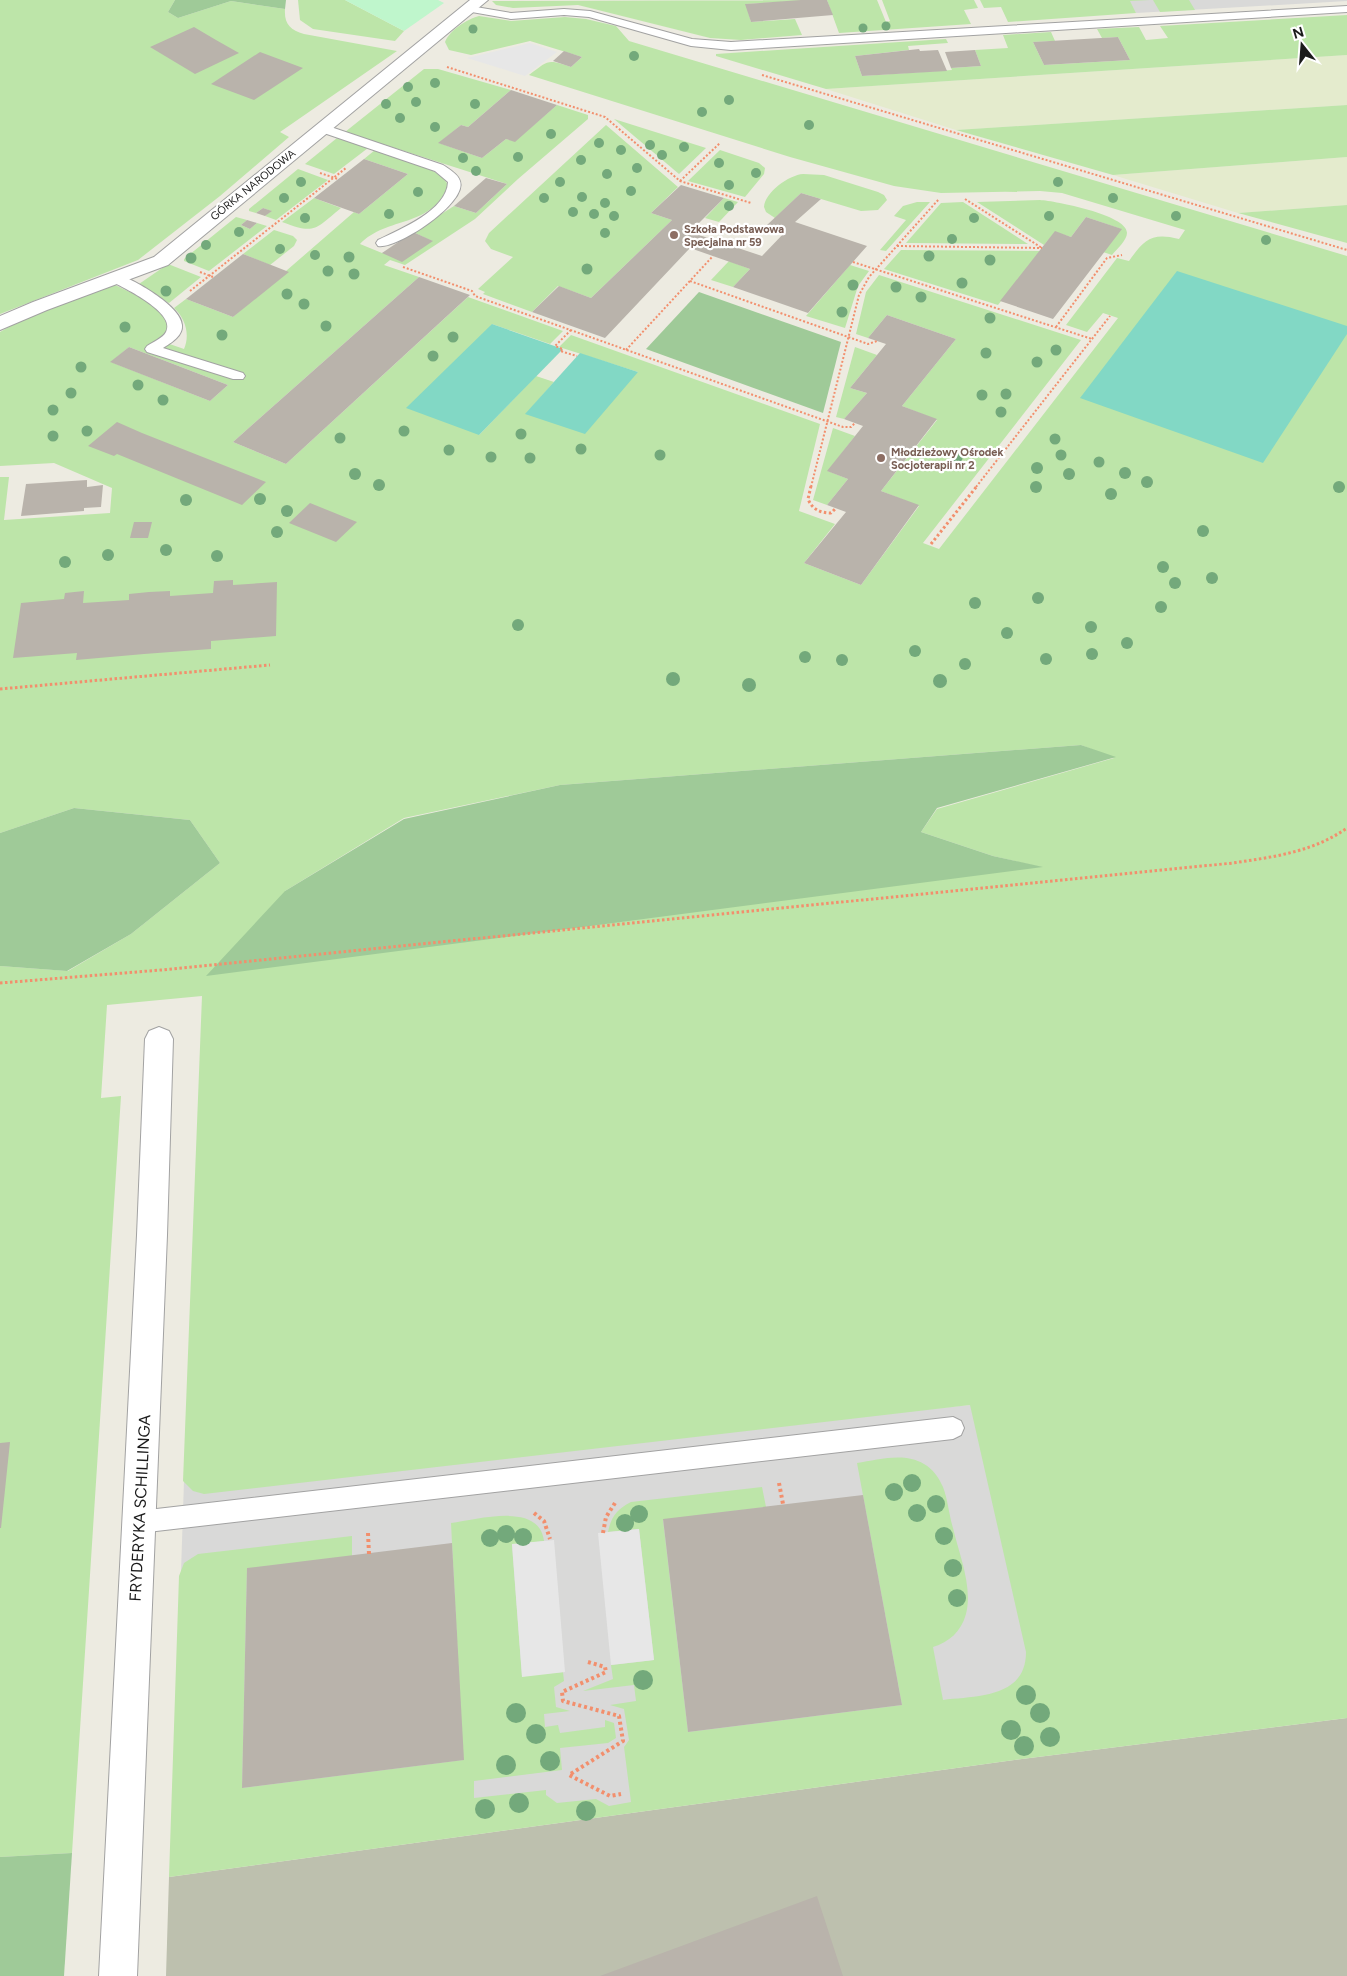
<svg xmlns="http://www.w3.org/2000/svg" width="1347" height="1976" viewBox="0 0 1347 1976" font-family="Figtree,sans-serif">
	<rect width="100%" height="100%" fill="#edebe1"/>
	<!-- residential -->
	<g fill="#d9d9d8">
		<polygon points="1128,0 1347,0 1347,1 1136,13"/>
		<polygon points="970,1405 982,1405 1062,1752 171,1875 184,1481"/>
	</g>
	<!-- construction -->
	<polygon fill="#bdc0ae" points="1347,1718 1347,1976 166,1976 169,1877 1007,1761"/>
	<!-- farmland -->
	<g fill="#e4ebcd">
		<polygon points="1347,55 1347,105 956,130 826,89"/>
		<polygon points="1347,157 1347,205 1238,213 1113,175"/>
	</g>
	<!-- grass -->
	<g fill="#bde5a9" fill-rule="evenodd">
		<path d="M0 0H175L168 12 178 18 231 1 285 9C284 24 290 30 304 34L397 51 280 132 289 137 220 196 138 260 0 314Z"/>
		<polygon points="298,0 345,0 404,31 395,41 313,29 300,20"/>
		<polygon points="818,0 746,4 751,22 795,19 802,35 741,40 710,38 578,5 513,8 496,5 492,1"/>
		<polygon points="827,0 877,0 886,22 890,21 882,0 974,0 978,8 964,10 971,24 839,33"/>
		<polygon points="980,0 1150,0 1130,1 1136,13 1008,22 1001,7 984,8"/>
		<polygon points="1153,0 1189,0 1195,10 1160,12"/>
		<polygon points="1347,15 1347,55 826,89 716,56 716,54 946,39 948,43 908,46 909,50 855,56 862,76 952,70 951,68 981,66 975,50 1008,48 1003,35 1051,32 1055,41 1033,42 1044,65 1130,60 1118,37 1102,38 1097,29 1139,27 1146,40 1168,38 1160,26"/>
		<path d="M479 16 511 21 565 17 586 19 616 26 629 41 1347 256V1718L1007 1761 169 1877 179 1576 184 1563 198 1554 352 1536V1556L247 1569 242 1788 463 1760 451 1523C478 1520 539 1501 544 1541L512 1545 522 1676 563 1672 564 1681 554 1687 556 1707 570 1711 544 1714 545 1727 558 1725 560 1733 605 1727V1720L614 1723 616 1738 608 1743 560 1748 562 1770 474 1781V1798L546 1790V1795L557 1803 596 1799 609 1806 631 1802 624 1747 629 1740 624 1709 610 1705 636 1701 634 1685 583 1691 613 1679 611 1665 654 1660 639 1529 608 1532C611 1517 617 1509 631 1502L762 1487 766 1507 663 1520 688 1732 902 1705 857 1463C878 1460 904 1452 924 1464 933 1469 939 1478 943 1487 948 1500 949 1515 953 1528 959 1554 973 1587 966 1614 961 1632 949 1642 933 1647L943 1700C977 1696 1026 1698 1026 1652L970 1405 204 1494 193 1491 183 1481 202 996 107 1005 101 1098 121 1096 72 1853 0 1857V966L68 971 131 934 220 863 190 820 74 808 0 833V477H9L4 520 110 513 112 488 54 463 0 466V332L37 311 115 285C136 295 155 303 169 322L167 332 158 340 184 349C190 335 186 319 174 308L186 299 233 317 354 212 359 214 408 174 364 159 375 150C395 157 439 166 448 185 433 228 387 216 360 244L382 253 432 241 413 232 454 206 476 213 507 184 345 132 424 69H438L511 90 468 127 461 125 439 143 482 158 506 139 515 141 557 105 588 115V119L518 179 475 219 405 265 390 260 384 265 419 277 233 442 286 464 468 297 563 331 550 344 492 324 479 435 536 376 554 382 526 414 638 372 559 347 571 335 820 424 799 511 835 524 804 563 861 585 919 506 881 491 937 420 902 406 956 339 887 315 868 338 856 334 866 292 879 275 1081 340 923 543 939 549 1118 318 1103 313 1087 332 1066 325 1117 258 1129 261C1144 240 1151 232 1179 239L1185 230 1062 193 1040 191 941 193 894 186 790 157 529 75C549 60 547 59 571 67L582 57 530 41 471 55 449 50 445 42C450 30 467 19 479 16ZM129 347 228 385 210 401 111 362ZM1081 745 1114 758 937 809 921 832 993 856 1040 867 285 891 404 818 560 785Z"/>
		<polygon points="1347,105 1347,157 1113,175 956,130"/>
		<polygon points="614,119 706,148 679,174"/>
		<polygon points="606,125 678,187 651,213 672,220 591,298 558,286 532,312 483,294 485,292 478,289 513,257 491,249 485,241 489,233"/>
		<polygon points="337,138 368,148 334,174 305,164"/>
		<polygon points="720,150 759,163 765,168 764,174 745,197 688,181"/>
		<polygon points="298,169 328,180 276,220 265,216 271,211 263,208 256,213 249,211 249,209"/>
		<path d="M803 174 824 175 878 192 884 195 887 200 878 210 861 211 801 193 775 218 766 212 764 207C765 192 789 175 803 174Z"/>
		<path d="M314 198 341 208C315 229 316 235 282 222Z"/>
		<polygon points="724,198 738,202 719,222 705,218"/>
		<path d="M1040 200C1055 201 1128 215 1127 233 1127 240 1117 249 1112 255L1103 252 1121 229 1086 217 1071 237 1055 232 1044 245 977 202Z"/>
		<polygon points="917,202 930,202 886,251 880,250 906,220 894,216 903,206"/>
		<polygon points="963,202 1028,244 906,243 941,203"/>
		<polygon points="1347,205 1347,243 1238,213"/>
		<polygon points="236,217 247,220 241,225 250,229 257,223 267,226 209,271 184,261 184,259"/>
		<polygon points="274,230 293,236 297,240 294,246 270,265 243,254"/>
		<polygon points="901,250 1040,251 998,305 884,269"/>
		<polygon points="729,261 750,269 733,287 711,280"/>
		<polygon points="168,264 201,277 169,303 141,287 139,284"/>
		<polygon points="850,265 869,271 858,286 845,328 806,316"/>
		<polygon points="855,347 877,355 850,388 867,393 844,419 836,417"/>
		<polygon points="833,428 855,436 828,471 848,479 827,505 813,500"/>
	</g>
	<!-- forest -->
	<g fill="#9fca98">
		<polygon points="175,0 286,0 285,9 231,1 178,18 168,12"/>
		<polygon points="699,292 841,342 823,413 646,349"/>
		<polygon points="1081,745 1116,757 937,808 921,832 993,856 1043,867 206,976 285,891 404,819 560,785"/>
		<polygon points="74,808 190,820 220,863 131,934 67,971 0,966 0,833"/>
		<polygon points="72,1853 64,1976 0,1976 0,1857"/>
	</g>
	<!-- park -->
	<polygon fill="#bff6cc" points="345,0 438,0 444,3 404,31"/>
	<!-- pitch -->
	<g fill="#82d8c5">
		<polygon points="1177,271 1347,326 1347,334 1263,463 1080,398"/>
		<polygon points="492,324 563,349 479,435 406,408"/>
		<polygon points="580,353 638,372 585,434 525,414"/>
	</g>
	<!-- parking -->
	<g fill="#e7e7e7">
		<polygon points="530,43 557,52 525,76 467,58"/>
		<polygon points="639,1529 654,1660 611,1665 598,1533"/>
		<polygon points="554,1540 565,1672 522,1677 512,1544"/>
	</g>
	<!-- building -->
	<g fill="#b9b3ab">
		<polygon points="801,0 827,0 833,15 751,22 745,4"/>
		<polygon points="194,27 216,40 239,53 195,74 150,47"/>
		<polygon points="1118,37 1130,60 1044,65 1033,42"/>
		<polygon points="919,49 920,51 938,50 947,71 862,76 855,56"/>
		<polygon points="975,50 981,66 951,68 945,52"/>
		<polygon points="564,51 582,57 571,67 553,61"/>
		<polygon points="260,52 303,68 254,100 211,84"/>
		<polygon points="511,90 557,105 515,142 506,139 482,158 438,143 461,125 468,127"/>
		<polygon points="364,159 408,174 359,214 314,198"/>
		<polygon points="486,178 507,184 476,213 454,206"/>
		<polygon points="681,185 724,198 690,232 762,256 785,232 766,226 801,193 821,199 795,222 867,246 808,313 733,287 750,269 690,248 605,338 532,312 559,286 591,298 672,220 651,213"/>
		<polygon points="263,208 272,211 265,216 256,213"/>
		<polygon points="1086,217 1122,229 1053,319 1000,301 1055,231 1071,237"/>
		<polygon points="247,220 257,223 250,229 241,225"/>
		<polygon points="413,232 433,241 402,262 382,253"/>
		<polygon points="243,254 289,272 233,317 186,299"/>
		<polygon points="419,277 470,295 286,464 233,442"/>
		<polygon points="887,315 956,339 902,406 937,419 881,491 919,505 861,585 804,563 846,512 827,505 848,479 827,471 863,426 844,419 867,393 850,388 886,344 868,338"/>
		<polygon points="129,347 228,385 210,401 110,362"/>
		<polygon points="117,422 142,433 266,482 242,505 117,454 114,456 88,446"/>
		<polygon points="87,480 87,487 103,485 101,507 84,508 84,511 21,516 26,484"/>
		<polygon points="310,503 357,522 336,542 289,523"/>
		<polygon points="134,522 152,522 148,538 130,538"/>
		<polygon points="233,580 233,585 277,582 276,636 211,641 211,649 144,654 76,660 77,653 13,658 21,603 64,599 65,593 84,591 83,603 129,600 129,594 149,592 170,591 170,596 213,593 214,581"/>
		<polygon points="10,1442 1,1528 0,1528 0,1443"/>
		<polygon points="863,1495 902,1705 688,1732 663,1519"/>
		<polygon points="452,1543 464,1760 242,1788 247,1568"/>
		<polygon points="817,1896 843,1976 600,1976"/>
	</g>
	<g fill="none" stroke-linecap="round" stroke-linejoin="round">
		<!-- lane casing -->
		<g stroke="#a2a2a2" stroke-width="2">
			<g id="lane">
				<polygon points="470,6 511,13 564,9 590,11 692,39 731,42 1347,6 1347,12 731,50 691,46 589,17 564,15 511,19 466,11 464,9"/>
				<path d="M322 124 443 165C449 169 458 174 460 181 468 203 396 250 378 246L376 243 378 240C401 229 447 210 448 182L435 171 318 131 316 128Z"/>
				<path d="M116 274C132 278 181 306 182 325 183 336 171 343 163 348L243 373 245 376 243 379H233L147 352 145 349 147 346C153 342 163 338 166 332 177 313 124 288 111 281L109 278 111 275Z"/>
				<polygon points="953,1417 961,1421 964,1428 961,1435 953,1439 139,1533 131,1530 128,1522 131,1514 139,1511"/>
			</g>
		</g>
		<!-- street casing -->
		<g stroke="#a2a2a2" stroke-width="2">
			<g id="street">
				<polygon points="470,0 488,0 168,265 47,310 0,330 0,316 33,302 154,257"/>
				<polygon points="159,1027 169,1031 173,1039 167,1235 137,1976 99,1976 137,1235 145,1039 149,1031"/>
			</g>
		</g>
		<!-- path-far2 -->
		<g stroke="#f28f6d" stroke-width="2" stroke-dasharray="2 2" stroke-linecap="butt">
			<polyline points="447,67 605,117 680,181 751,203"/>
			<polyline points="762,75 1347,250"/>
			<polyline points="320,173 338,179"/>
			<polyline points="680,181 720,143"/>
			<polyline points="965,199 1042,248"/>
			<polyline points="897,246 1042,248"/>
			<polyline points="853,262 1092,339"/>
			<polyline points="403,267 472,291 475,296 843,427 851,427 855,423"/>
			<polyline points="200,272 213,277"/>
			<polyline points="690,281 868,344 877,341"/>
			<polyline points="190,291 346,168"/>
			<polyline points="1056,327 1107,258 1122,255"/>
			<polyline points="571,330 555,346 563,349 560,351 577,356"/>
			<polyline points="626,350 713,256"/>
			<polyline points="811,487 859,295 869,277 939,199"/>
			<polyline points="976,487 1110,316"/>
		</g>
		<!-- path-far1 -->
		<g stroke="#f28f6d" stroke-width="3" stroke-dasharray="2.5 2.5" stroke-linecap="butt">
			<path d="M811 486 808 499C812 509 820 513 831 513L836 508"/>
			<polyline points="931,544 977,486"/>
			<polyline points="0,689 270,665"/>
			<path d="M0 983 161 970 1233 863C1273 857 1313 852 1347 828"/>
		</g>
		<!-- path -->
		<g stroke="#f28f6d" stroke-width="4" stroke-dasharray="3 3" stroke-linecap="butt">
			<polyline points="779,1483 783,1504"/>
			<polyline points="534,1513 544,1521 550,1539"/>
			<polyline points="368,1533 369,1554"/>
			<polyline points="603,1533 606,1517 615,1503"/>
			<polyline points="588,1662 605,1667 606,1672 562,1692 563,1701 619,1716 623,1741 569,1775 610,1796 621,1794"/>
		</g>
		<!-- lane -->
		<use href="#lane" fill="#fff" fill-rule="evenodd"/>
		<!-- street -->
		<use href="#street" fill="#fff" fill-rule="evenodd"/>
	</g>
	<!-- trees -->
	<g fill="#73a97b">
		<circle cx="886" cy="26" r="4.5"/>
		<circle cx="863" cy="28" r="4.5"/>
		<circle cx="473" cy="29" r="4.5"/>
		<circle cx="634" cy="56" r="5"/>
		<circle cx="435" cy="83" r="5"/>
		<circle cx="408" cy="87" r="5"/>
		<circle cx="729" cy="100" r="5"/>
		<circle cx="416" cy="102" r="5"/>
		<circle cx="386" cy="104" r="5"/>
		<circle cx="475" cy="104" r="5"/>
		<circle cx="702" cy="112" r="5"/>
		<circle cx="400" cy="118" r="5"/>
		<circle cx="809" cy="125" r="5"/>
		<circle cx="435" cy="127" r="5"/>
		<circle cx="551" cy="134" r="5"/>
		<circle cx="599" cy="143" r="5"/>
		<circle cx="650" cy="145" r="5"/>
		<circle cx="684" cy="147" r="5"/>
		<circle cx="621" cy="150" r="5"/>
		<circle cx="662" cy="155" r="5"/>
		<circle cx="518" cy="157" r="5"/>
		<circle cx="463" cy="158" r="5"/>
		<circle cx="581" cy="160" r="5"/>
		<circle cx="719" cy="163" r="5"/>
		<circle cx="637" cy="168" r="5"/>
		<circle cx="476" cy="171" r="5"/>
		<circle cx="756" cy="173" r="5"/>
		<circle cx="607" cy="174" r="5"/>
		<circle cx="301" cy="182" r="5"/>
		<circle cx="560" cy="182" r="5"/>
		<circle cx="1058" cy="182" r="5"/>
		<circle cx="729" cy="185" r="5"/>
		<circle cx="631" cy="191" r="5"/>
		<circle cx="418" cy="192" r="5"/>
		<circle cx="582" cy="197" r="5"/>
		<circle cx="284" cy="198" r="5"/>
		<circle cx="544" cy="198" r="5"/>
		<circle cx="1113" cy="198" r="5"/>
		<circle cx="605" cy="203" r="5"/>
		<circle cx="729" cy="206" r="5"/>
		<circle cx="573" cy="212" r="5"/>
		<circle cx="389" cy="214" r="5"/>
		<circle cx="594" cy="214" r="5"/>
		<circle cx="614" cy="216" r="5"/>
		<circle cx="1049" cy="216" r="5"/>
		<circle cx="1176" cy="216" r="5"/>
		<circle cx="305" cy="218" r="5"/>
		<circle cx="974" cy="218" r="5"/>
		<circle cx="239" cy="232" r="5"/>
		<circle cx="605" cy="233" r="5"/>
		<circle cx="952" cy="239" r="5"/>
		<circle cx="1266" cy="240" r="5"/>
		<circle cx="206" cy="245" r="5"/>
		<circle cx="280" cy="249" r="5"/>
		<circle cx="315" cy="255" r="5"/>
		<circle cx="929" cy="256" r="5.5"/>
		<circle cx="349" cy="257" r="5.5"/>
		<circle cx="191" cy="258" r="5.5"/>
		<circle cx="990" cy="260" r="5.5"/>
		<circle cx="587" cy="269" r="5.5"/>
		<circle cx="328" cy="271" r="5.5"/>
		<circle cx="354" cy="274" r="5.5"/>
		<circle cx="962" cy="283" r="5.5"/>
		<circle cx="853" cy="285" r="5.5"/>
		<circle cx="896" cy="287" r="5.5"/>
		<circle cx="166" cy="291" r="5.5"/>
		<circle cx="287" cy="294" r="5.5"/>
		<circle cx="921" cy="297" r="5.5"/>
		<circle cx="304" cy="304" r="5.5"/>
		<circle cx="842" cy="312" r="5.5"/>
		<circle cx="990" cy="318" r="5.5"/>
		<circle cx="326" cy="326" r="5.5"/>
		<circle cx="125" cy="327" r="5.5"/>
		<circle cx="222" cy="335" r="5.5"/>
		<circle cx="453" cy="337" r="5.5"/>
		<circle cx="1056" cy="350" r="5.5"/>
		<circle cx="986" cy="353" r="5.5"/>
		<circle cx="433" cy="356" r="5.5"/>
		<circle cx="1037" cy="362" r="5.5"/>
		<circle cx="81" cy="367" r="5.5"/>
		<circle cx="138" cy="385" r="5.5"/>
		<circle cx="71" cy="393" r="5.5"/>
		<circle cx="1006" cy="394" r="5.5"/>
		<circle cx="982" cy="395" r="5.5"/>
		<circle cx="163" cy="400" r="5.5"/>
		<circle cx="53" cy="410" r="5.5"/>
		<circle cx="1001" cy="412" r="5.5"/>
		<circle cx="87" cy="431" r="5.5"/>
		<circle cx="404" cy="431" r="5.5"/>
		<circle cx="521" cy="434" r="5.5"/>
		<circle cx="53" cy="436" r="5.5"/>
		<circle cx="340" cy="438" r="5.5"/>
		<circle cx="1055" cy="439" r="5.5"/>
		<circle cx="581" cy="449" r="5.5"/>
		<circle cx="449" cy="450" r="5.5"/>
		<circle cx="660" cy="455" r="5.5"/>
		<circle cx="1061" cy="455" r="5.5"/>
		<circle cx="491" cy="457" r="5.5"/>
		<circle cx="530" cy="458" r="5.5"/>
		<circle cx="957" cy="458" r="5.5"/>
		<circle cx="1099" cy="462" r="5.5"/>
		<circle cx="1037" cy="468" r="6"/>
		<circle cx="1125" cy="473" r="6"/>
		<circle cx="355" cy="474" r="6"/>
		<circle cx="1069" cy="474" r="6"/>
		<circle cx="1147" cy="482" r="6"/>
		<circle cx="379" cy="485" r="6"/>
		<circle cx="1036" cy="487" r="6"/>
		<circle cx="1339" cy="487" r="6"/>
		<circle cx="1111" cy="494" r="6"/>
		<circle cx="260" cy="499" r="6"/>
		<circle cx="186" cy="500" r="6"/>
		<circle cx="287" cy="511" r="6"/>
		<circle cx="1203" cy="531" r="6"/>
		<circle cx="277" cy="532" r="6"/>
		<circle cx="166" cy="550" r="6"/>
		<circle cx="108" cy="555" r="6"/>
		<circle cx="217" cy="556" r="6"/>
		<circle cx="65" cy="562" r="6"/>
		<circle cx="1163" cy="567" r="6"/>
		<circle cx="1212" cy="578" r="6"/>
		<circle cx="1175" cy="583" r="6"/>
		<circle cx="1038" cy="598" r="6"/>
		<circle cx="975" cy="603" r="6"/>
		<circle cx="1161" cy="607" r="6"/>
		<circle cx="518" cy="625" r="6"/>
		<circle cx="1091" cy="627" r="6"/>
		<circle cx="1007" cy="633" r="6"/>
		<circle cx="1127" cy="643" r="6"/>
		<circle cx="915" cy="651" r="6"/>
		<circle cx="1092" cy="654" r="6"/>
		<circle cx="805" cy="657" r="6"/>
		<circle cx="1046" cy="659" r="6"/>
		<circle cx="842" cy="660" r="6"/>
		<circle cx="965" cy="664" r="6"/>
		<circle cx="673" cy="679" r="7"/>
		<circle cx="940" cy="681" r="7"/>
		<circle cx="749" cy="685" r="7"/>
		<circle cx="912" cy="1483" r="9"/>
		<circle cx="894" cy="1492" r="9"/>
		<circle cx="936" cy="1504" r="9"/>
		<circle cx="917" cy="1513" r="9"/>
		<circle cx="639" cy="1514" r="9"/>
		<circle cx="625" cy="1523" r="9"/>
		<circle cx="506" cy="1534" r="9"/>
		<circle cx="944" cy="1536" r="9"/>
		<circle cx="523" cy="1537" r="9"/>
		<circle cx="490" cy="1538" r="9"/>
		<circle cx="953" cy="1568" r="9"/>
		<circle cx="957" cy="1598" r="9"/>
		<circle cx="643" cy="1680" r="10"/>
		<circle cx="1026" cy="1695" r="10"/>
		<circle cx="516" cy="1713" r="10"/>
		<circle cx="1040" cy="1713" r="10"/>
		<circle cx="1011" cy="1730" r="10"/>
		<circle cx="536" cy="1734" r="10"/>
		<circle cx="1050" cy="1737" r="10"/>
		<circle cx="1024" cy="1746" r="10"/>
		<circle cx="550" cy="1761" r="10"/>
		<circle cx="506" cy="1765" r="10"/>
		<circle cx="519" cy="1803" r="10"/>
		<circle cx="485" cy="1809" r="10"/>
		<circle cx="586" cy="1811" r="10"/>
	</g>
	<!-- markers -->
	<g fill="#8d6e63" stroke="#fff" stroke-width="2">
		<circle cx="674" cy="235" r="5"/>
		<circle cx="881" cy="458" r="5"/>
	</g>
	<g text-anchor="middle" dominant-baseline="central" stroke-width="4.5" stroke-linejoin="round" paint-order="stroke">
		<!-- far-street labels -->
		<g font-size="11" fill="#1b1b1b" stroke="#fff">
			<text transform="translate(253 185) rotate(-39)">GÓRKA NARODOWA</text>
		</g>
		<!-- far-education labels -->
		<g font-size="11" font-weight="bold" fill="#785e54" stroke="#fff" text-anchor="start">
			<text x="684" y="229">Szkoła Podstawowa<tspan x="684" dy="13">Specjalna nr 59</tspan></text>
			<text x="891" y="452">Młodzieżowy Ośrodek<tspan x="891" dy="13">Socjoterapii nr 2</tspan></text>
		</g>
		<!-- near-street labels -->
		<g font-size="16" fill="#1b1b1b" stroke="#fff">
			<text transform="translate(140 1508) rotate(-87)">FRYDERYKA SCHILLINGA</text>
		</g>
	</g>
	<!-- north arrow -->
	<g transform="translate(1302 45) rotate(343)" stroke="#ffffff" stroke-width="4" paint-order="stroke">
	<path d="M0-4L9 19L0 12L-9 19Z" fill="#1b1b1b"/>
	<text y="-8" font-size="14" font-weight="bold" text-anchor="middle" fill="#1b1b1b">N</text>
	</g>
</svg>
